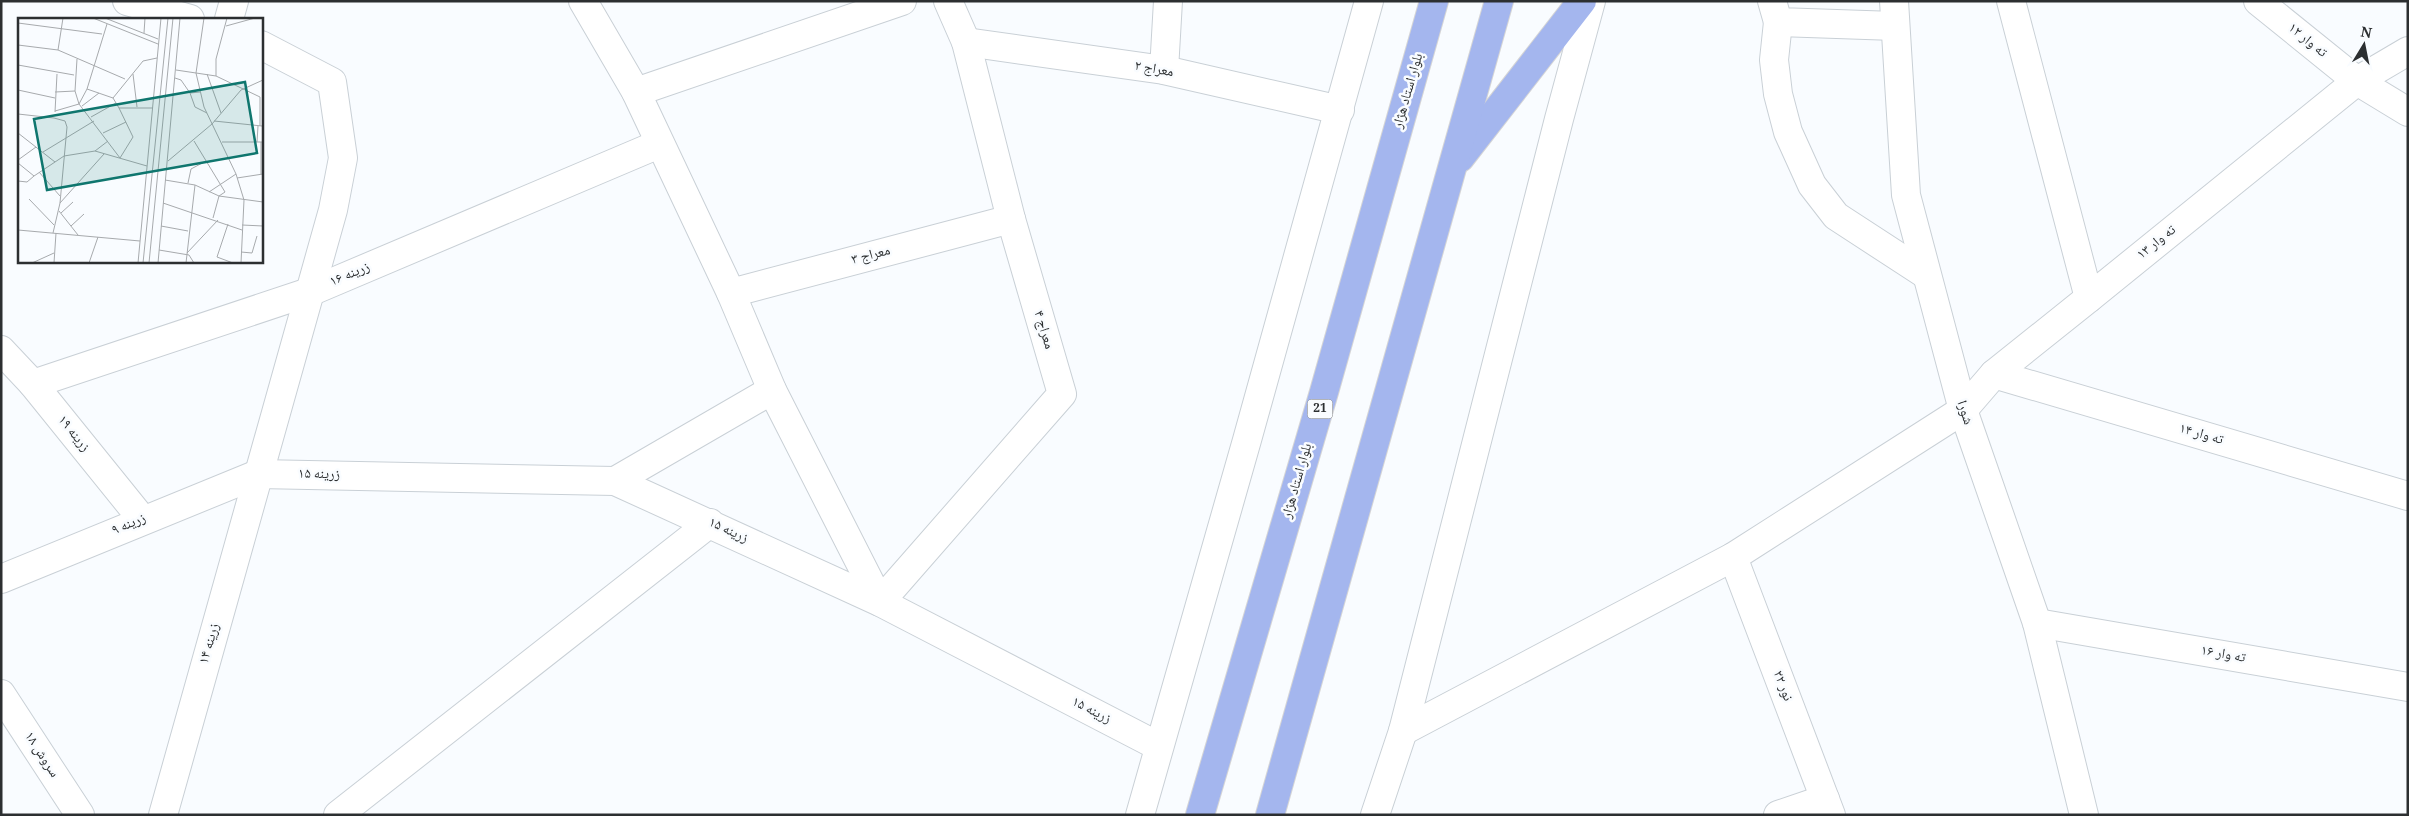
<svg xmlns="http://www.w3.org/2000/svg" width="2409" height="816" viewBox="0 0 2409 816" font-family="Georgia,'Noto Naskh Arabic',serif">
	<rect width="100%" height="100%" fill="#f9fcff"/>
	<g fill="none" stroke-linecap="round" stroke-linejoin="round">
		<!-- street casing -->
		<g stroke="#c9d0d6" stroke-width="30">
			<g id="street">
				<polyline points="127,1 190,19"/>
				<polyline points="583,1 636,92 731,293 772,390 880,602 1062,394 1011,219 966,42 948,1"/>
				<polyline points="1772,1 1778,22 1895,26"/>
				<polyline points="2011,1 2089,298"/>
				<polyline points="2258,1 2357,81 2408,112"/>
				<polyline points="229,19 234,1"/>
				<polyline points="1778,22 1774,60 1778,94 1788,132 1812,185 1836,216 1925,274"/>
				<polyline points="966,42 1164,70 1340,110"/>
				<polyline points="1164,70 1168,1"/>
				<polyline points="636,92 902,1"/>
				<polyline points="731,293 1011,219"/>
				<polyline points="1,350 33,384 142,519"/>
				<polyline points="1994,374 2408,496"/>
				<polyline points="33,384 312,291 659,144"/>
				<polyline points="615,481 772,390"/>
				<polyline points="1733,557 1831,815"/>
				<polyline points="1,579 258,474 615,481 880,602 1158,746"/>
				<polyline points="2037,623 2408,687"/>
				<polyline points="1,694 80,815"/>
				<polyline points="1403,731 1733,557 1963,410 1994,374 2089,298 2357,81 2408,51"/>
				<polyline points="163,815 333,210 343,158 332,82 261,45"/>
				<polyline points="338,815 710,523"/>
				<polyline points="1778,815 1825,799"/>
			</g>
		</g>
		<!-- secondary casing -->
		<g stroke="#c9d0d6" stroke-width="30">
			<g id="secondary">
				<polyline points="1894,1 1906,195 1963,410 2037,623 2084,815"/>
				<polyline points="1140,815 1247,440 1369,1"/>
				<polyline points="1375,815 1403,731 1559,119 1591,1"/>
			</g>
		</g>
		<!-- primary casing -->
		<g stroke="#d5d5d6" stroke-width="30">
			<g id="primary">
				<polyline points="1460,158 1582,1"/>
				<polyline points="1200,815 1324,392 1434,1"/>
				<polyline points="1270,815 1499,1"/>
			</g>
		</g>
		<!-- street -->
		<use href="#street" stroke="#fff" stroke-width="28"/>
		<!-- secondary -->
		<use href="#secondary" stroke="#fff" stroke-width="28"/>
		<!-- primary -->
		<use href="#primary" stroke="#a4b6ee" stroke-width="28"/>
	</g>
	<g text-anchor="middle" dominant-baseline="central" stroke-width="5" stroke-linejoin="round" paint-order="stroke">
		<!-- shield labels -->
		<rect fill="#f9fcff" stroke="#6a6c6f" stroke-width="1" x="1307.5" y="399.5" width="25" height="19" rx="4"/>
		<g font-size="12" font-weight="bold" fill="#2c2f31">
			<text x="1320" y="409">21</text>
		</g>
		<!-- street labels -->
		<g font-size="14" fill="#2c2f31" stroke="#f9fcff">
			<text transform="translate(2307 41) rotate(39)">ته وار ۱۲</text>
			<text transform="translate(1154 70) rotate(10)">معراج ۲</text>
			<text transform="translate(1409 91) rotate(-74)">بلوار استاد هژار</text>
			<text transform="translate(2157 243) rotate(-39)">ته وار ۱۳</text>
			<text transform="translate(871 256) rotate(-15)">معراج ۳</text>
			<text transform="translate(350 275) rotate(-23)">زرینه ۱۶</text>
			<text transform="translate(1043 330) rotate(73)">معراج ۴</text>
			<text transform="translate(1964 413) rotate(72)">شورا</text>
			<text transform="translate(73 434) rotate(51)">زرینه ۱۹</text>
			<text transform="translate(2201 435) rotate(16)">ته وار ۱۴</text>
			<text transform="translate(319 475) rotate(1)">زرینه ۱۵</text>
			<text transform="translate(1298 481) rotate(-74)">بلوار استاد هژار</text>
			<text transform="translate(129 525) rotate(-23)">زرینه ۹</text>
			<text transform="translate(728 531) rotate(25)">زرینه ۱۵</text>
			<text transform="translate(210 644) rotate(-74)">زرینه ۱۴</text>
			<text transform="translate(2223 655) rotate(10)">ته وار ۱۶</text>
			<text transform="translate(1782 686) rotate(69)">نور ۲۲</text>
			<text transform="translate(1091 711) rotate(27)">زرینه ۱۵</text>
			<text transform="translate(41 755) rotate(57)">سروش ۱۸</text>
		</g>
	</g>
	<!-- overview -->
	<g transform="translate(18 18)">
		<rect width="245" height="245" fill="#f9fcff"/>
		<path fill="none" stroke="#a7aaad" stroke-width="1" d="M75 0 140 26M87 0 140 21M186 0 178 55 186 89 218 156 226 182 223 245M0 5 84 16M208 8 237 0M126 15 127 0M0 27 40 32 107 61M40 32 45 0M59 41 57 73 61 86 102 140 115 119 101 90 95 80 69 71M0 47 56 57M158 52 198 58 242 79V108M115 56 119 89M189 56 203 95M198 58V41L209 0M157 60 163 62 172 75 182 74M0 72 37 80M37 74 57 73M172 75 177 89 189 95M95 80 125 43 139 40M64 88 81 75M101 90H135M37 93 61 86 69 71 89 6M37 94 39 56M0 96 36 100 47 103 49 109 42 185 35 215M73 99 98 85M196 103 244 108M0 115 37 144M85 115 108 104M176 123 207 174 201 178 195 200M204 124H245M239 124 240 108M243 124V156M77 133 90 123M25 134 76 103M0 142 18 129M150 143 194 106 223 72 245 62M0 145 16 158 46 138 77 133 129 148M21 154 42 178M219 160 245 156M147 162 177 167 201 178 245 184M0 163 9 164 16 158M170 165 173 151 188 143M191 174 218 156M11 181 36 207M42 185 86 136M145 185 224 212M41 193 60 217M43 195 55 184M210 206 199 239 215 245M224 207 245 208M53 208 66 196M143 208 170 213M0 212 122 223M141 232 171 237 176 245M223 234 234 235 239 218M169 235 200 202M14 245 36 235M36 245 38 215M71 245 80 219M120 245 143 0M125 245 150 0M131 245 155 0M140 245 162 0M168 245 177 167"/>
		<path fill="#0f766e" fill-opacity="0.15" stroke="#0f766e" stroke-width="2.5" d="M227 64 239 135 29 172 16 101Z"/>
		<rect width="245" height="245" fill="none" stroke="#2c2f31" stroke-width="2.5"/>
	</g>
	<!-- border -->
	<rect width="2409" height="816" fill="none" stroke="#2c2f31" stroke-width="5"/>
	<!-- north arrow -->
	<g transform="translate(2364 45) rotate(10)" stroke="#f9fcff" stroke-width="4" paint-order="stroke">
	<path d="M0-4L9 19L0 12L-9 19Z" fill="#2c2f31"/>
	<text y="-8" font-size="14" font-weight="bold" text-anchor="middle" fill="#2c2f31">N</text>
	</g>
</svg>
